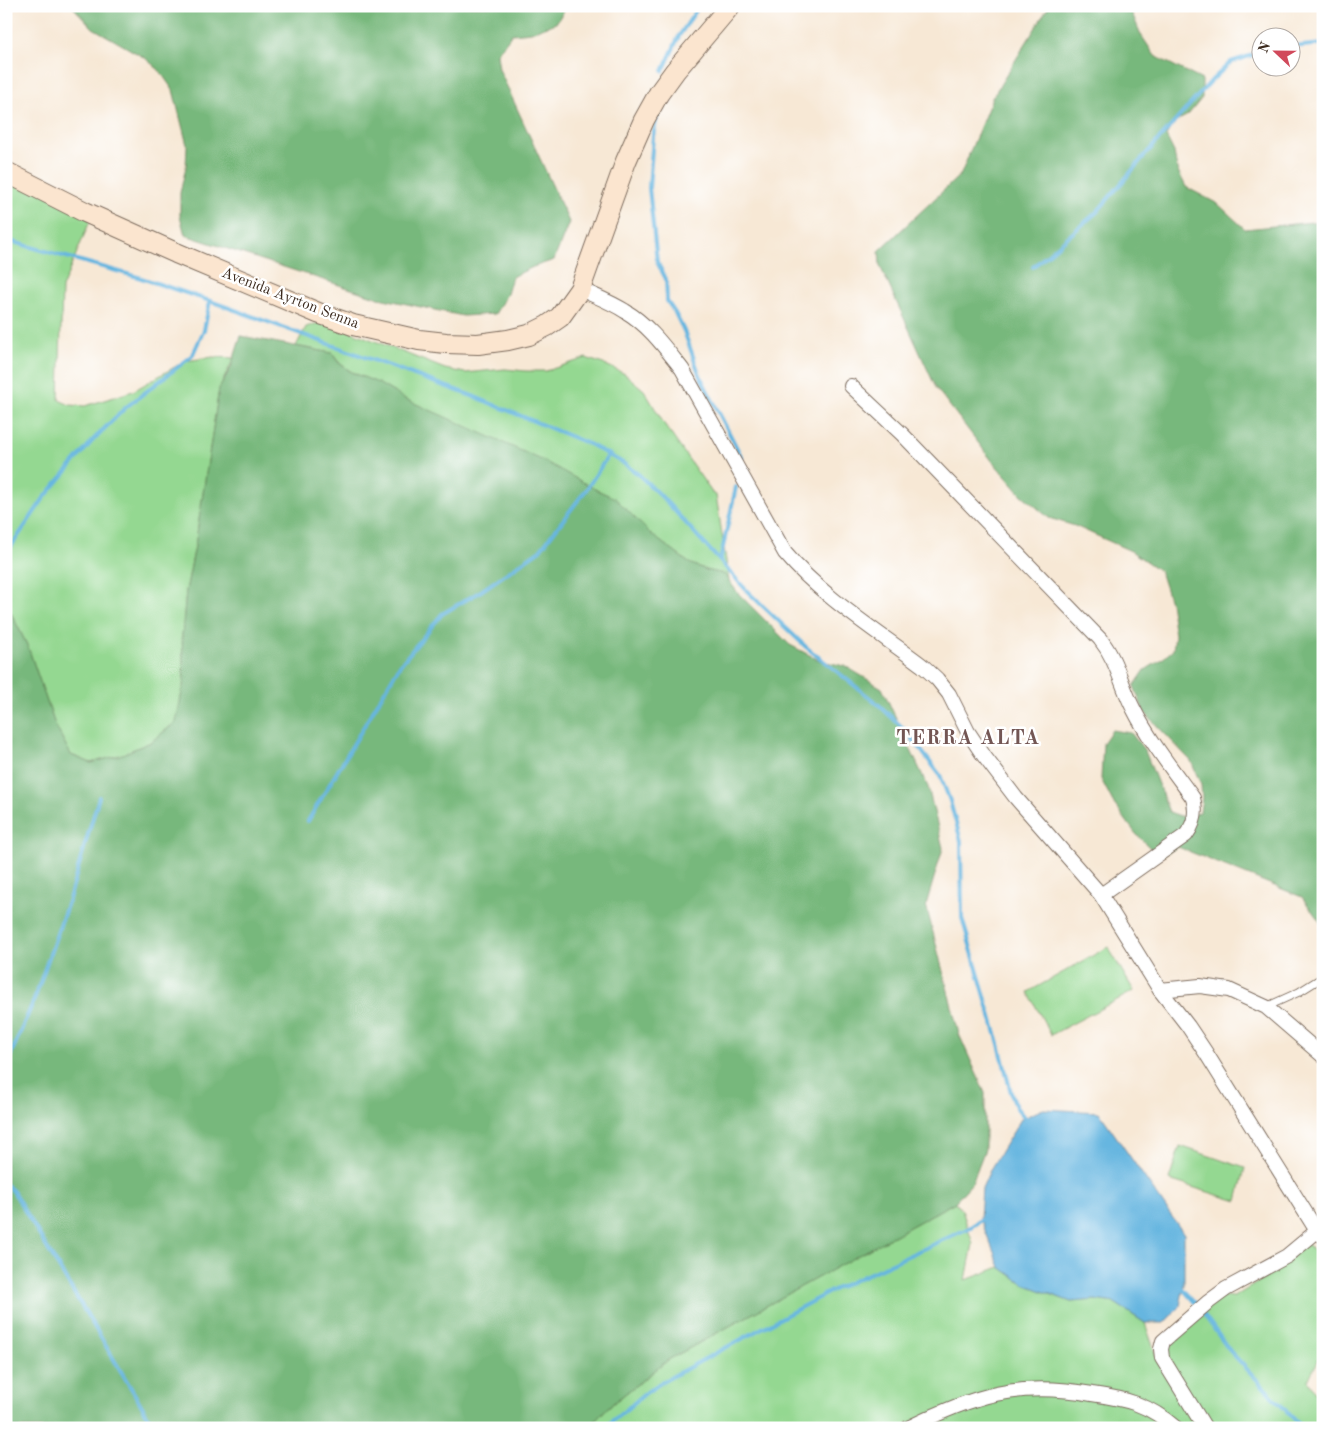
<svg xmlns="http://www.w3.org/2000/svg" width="1329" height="1434" viewBox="0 0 1329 1434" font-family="'Old Standard TT',serif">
	<rect width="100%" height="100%" fill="#fff"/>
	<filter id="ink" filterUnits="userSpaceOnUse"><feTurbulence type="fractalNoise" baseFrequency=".02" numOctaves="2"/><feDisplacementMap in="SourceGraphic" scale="10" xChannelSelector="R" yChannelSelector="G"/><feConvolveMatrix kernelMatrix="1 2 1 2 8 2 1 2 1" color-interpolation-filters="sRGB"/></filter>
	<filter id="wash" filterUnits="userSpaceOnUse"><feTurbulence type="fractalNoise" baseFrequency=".0096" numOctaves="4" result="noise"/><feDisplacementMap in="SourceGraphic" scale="20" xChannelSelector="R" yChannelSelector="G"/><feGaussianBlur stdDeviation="1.12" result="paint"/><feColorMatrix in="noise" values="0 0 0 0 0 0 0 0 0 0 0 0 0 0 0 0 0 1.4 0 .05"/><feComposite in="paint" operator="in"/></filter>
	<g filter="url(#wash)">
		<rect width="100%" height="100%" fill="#f7e8d5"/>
		<!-- green -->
		<g fill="#94d891" stroke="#688158">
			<polygon points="6,170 95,209 62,288 59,400 70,405 85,406 133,391 185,361 213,357 234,358 219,389 195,546 186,591 182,636 184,682 177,721 151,742 120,755 91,763 71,755 55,725 28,647 6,603"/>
			<path d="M325 321 445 369 465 373 505 369 526 371H546L586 358 606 365 625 374 644 390 666 427 713 494 716 495 729 580 724 574 706 570 689 563 652 535 614 498 405 399C396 394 387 388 377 383 358 374 344 372 332 353L296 346 306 327Z"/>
			<polygon points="1108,947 1134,991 1051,1035 1028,992"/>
			<polygon points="1180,1146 1245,1168 1237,1201 1169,1180"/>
			<polygon points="955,1202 962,1210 973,1244 966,1280 1000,1267 1024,1284 1071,1302 1095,1300 1115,1303 1145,1323 1157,1358 1212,1295 1234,1297 1273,1273 1287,1253 1303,1242 1323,1256 1323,1351 1308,1380 1323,1404 1323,1428 589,1428 607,1408 668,1360"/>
		</g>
		<!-- forest -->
		<g fill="#77b87b" stroke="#59714c">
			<polygon points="72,6 567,6 556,23 531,32 512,34 497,54 499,69 569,222 554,260 533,267 512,277 507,294 495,314 463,316 379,298 185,235 180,216 180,193 186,167 187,145 173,90 159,70 145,58 93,28"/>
			<polygon points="1049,6 1129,6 1141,35 1155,56 1202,80 1202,98 1188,115 1173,123 1166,136 1174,152 1177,169 1186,187 1218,204 1245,229 1323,221 1323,926 1302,897 1178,847 1159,857 1136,834 1114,804 1101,779 1103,743 1112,730 1131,733 1145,751 1169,812 1186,818 1200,812 1202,798 1201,785 1191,761 1144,712 1134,686 1145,670 1161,660 1173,650 1175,635 1170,602 1160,571 1131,551 1075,526 1049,518 1021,494 993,462 936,388 880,266 879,251 961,174 992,98"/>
			<polygon points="241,336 332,353 338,362 351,372 378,383 405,399 544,461 599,491 615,498 652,535 689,563 706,570 724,574 738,593 790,645 821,661 845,666 882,688 928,787 943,848 926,905 959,1034 985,1093 985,1149 972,1183 955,1202 668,1360 607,1408 589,1428 6,1428 6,603 28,647 55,725 71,755 91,763 120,755 151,742 176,722 184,682 182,636 186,591 195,546 219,389 231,367"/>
		</g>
		<!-- water -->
		<polygon fill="#66b6e0" stroke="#50707f" points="1043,1109 1099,1112 1184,1234 1184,1285 1180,1306 1164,1323 1145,1323 1115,1303 1095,1300 1071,1302 1024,1284 1000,1267 980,1218 982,1188 991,1168 1021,1119"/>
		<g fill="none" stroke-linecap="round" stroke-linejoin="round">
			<!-- stream -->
			<g stroke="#66b6e0" stroke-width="4">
				<polyline points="1292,47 1323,44"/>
				<polyline points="663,71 679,36 699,6"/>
				<polyline points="658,112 653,136 649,188 657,262 666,279 667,301 675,313 684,331 700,376 742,458"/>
				<polyline points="6,240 138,277 210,301 475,397 589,444 623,463 638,474 663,498 748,592 806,647 879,705 907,732 940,775 950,801 961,841 962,918 999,1044 1010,1089 1016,1107 1027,1121"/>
				<polyline points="1033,267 1097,212 1146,154 1212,80 1231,62 1262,52"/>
				<polyline points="6,554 44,498 94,439 125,408 192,356 204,330 210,301"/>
				<polyline points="720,561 736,487"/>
				<polyline points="308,821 400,665 442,614 481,591 540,550 586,490 609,454"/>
				<polyline points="6,1066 34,1000 69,899 99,797"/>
				<polyline points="6,1185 13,1191 155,1428"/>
				<polyline points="1181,1287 1198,1306"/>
				<polyline points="1202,1312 1230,1351 1293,1418 1305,1428"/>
				<polyline points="604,1428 647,1392 662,1382 833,1290 969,1228 984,1218"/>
			</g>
		</g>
	</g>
	<g filter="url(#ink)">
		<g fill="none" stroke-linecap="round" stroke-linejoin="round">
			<!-- lane casing -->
			<g stroke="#7d6c5e" stroke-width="9">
				<polyline id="lane" points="1266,1007 1299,992 1323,977"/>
			</g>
			<!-- street casing -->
			<g stroke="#7d6c5e" stroke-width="16">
				<g id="street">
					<path d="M580 289C595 296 611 302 625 311 649 325 666 349 682 369L785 553C822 597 877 631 923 666L937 679 949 694 968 732 984 756 1016 798 1101 895 1160 990 1188 1026 1206 1053 1317 1231 1323 1236"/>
					<path d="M851 386 902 434 1100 639C1117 660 1121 685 1133 708 1149 740 1172 769 1193 798 1197 812 1195 823 1186 835L1101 895"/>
					<polyline points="1160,990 1200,986 1229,990 1266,1007 1323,1056"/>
					<path d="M908 1428C974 1395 1018 1381 1092 1394 1127 1399 1148 1404 1176 1428"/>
					<polyline points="1205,1428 1162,1358 1161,1349 1163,1341 1207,1303 1226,1289 1287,1256 1317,1231"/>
				</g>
			</g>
			<!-- secondary casing -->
			<g stroke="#7d6c5e" stroke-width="22">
				<polyline id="secondary" points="6,172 85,212 176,253 318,313 353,325 419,340 446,343 478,344 508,340 529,335 547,326 560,317 580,289 626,161 644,120 659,93 675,71 730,6"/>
			</g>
			<!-- lane -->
			<use href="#lane" stroke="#fff" stroke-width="7"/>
			<!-- street -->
			<use href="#street" stroke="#fff" stroke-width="14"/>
			<!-- secondary -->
			<use href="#secondary" stroke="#fbe5cf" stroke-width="20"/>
		</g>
	</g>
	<g text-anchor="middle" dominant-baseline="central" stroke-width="5" stroke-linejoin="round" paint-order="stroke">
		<!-- street labels -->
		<g font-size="15" fill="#3b2a1e" stroke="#fff">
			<text transform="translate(290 299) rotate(21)">Avenida Ayrton Senna</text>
		</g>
		<!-- district labels -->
		<g font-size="20" font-weight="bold" letter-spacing="1" fill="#735654" stroke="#fff">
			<text x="968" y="739">TERRA ALTA</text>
		</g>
	</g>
	<!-- margin -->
	<rect width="1329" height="1434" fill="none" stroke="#fff" stroke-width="25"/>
	<!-- north arrow -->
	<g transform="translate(1276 52) rotate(292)"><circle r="24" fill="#ffffff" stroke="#b1aaa5"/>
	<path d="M0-4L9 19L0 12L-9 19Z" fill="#d1495b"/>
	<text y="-8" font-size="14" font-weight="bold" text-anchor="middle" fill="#3b2a1e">N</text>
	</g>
</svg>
